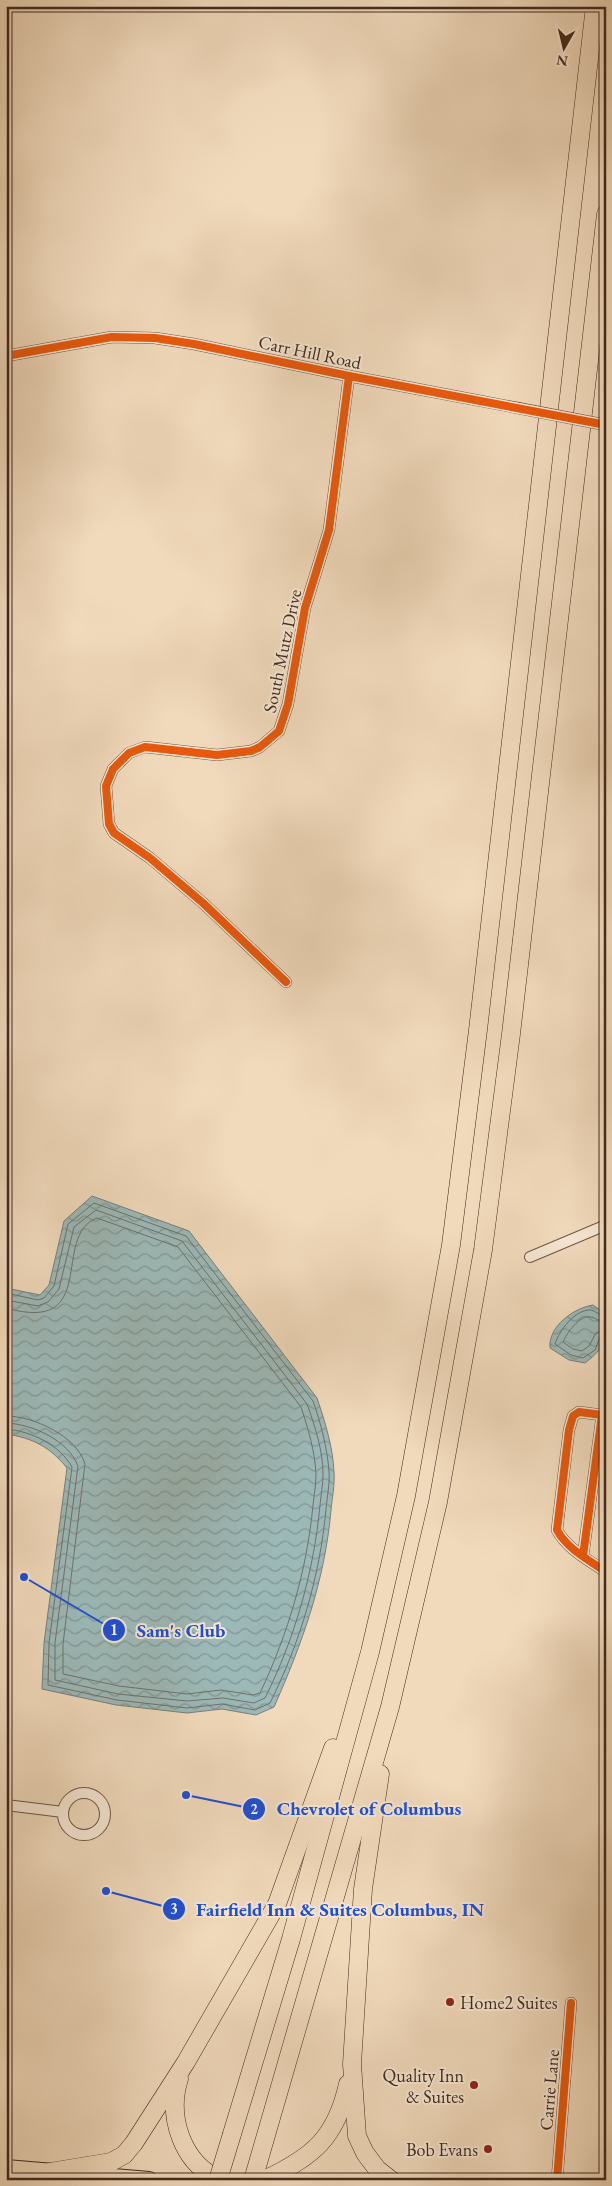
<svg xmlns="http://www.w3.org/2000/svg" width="612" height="2186" viewBox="0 0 612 2186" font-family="'EB Garamond',serif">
	<defs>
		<pattern id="water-waves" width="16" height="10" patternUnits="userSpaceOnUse" patternTransform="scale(1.25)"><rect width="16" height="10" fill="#9cb9b8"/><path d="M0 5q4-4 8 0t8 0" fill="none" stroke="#819795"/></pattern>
	</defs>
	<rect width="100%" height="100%" fill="#f1dabc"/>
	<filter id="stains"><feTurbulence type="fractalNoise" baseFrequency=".004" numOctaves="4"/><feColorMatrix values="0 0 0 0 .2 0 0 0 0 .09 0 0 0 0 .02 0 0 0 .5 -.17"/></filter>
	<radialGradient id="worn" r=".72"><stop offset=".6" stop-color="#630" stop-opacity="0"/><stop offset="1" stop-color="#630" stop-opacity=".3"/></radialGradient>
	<!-- water -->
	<g fill="url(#water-waves)" stroke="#78807a">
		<path d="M92 1196 189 1231 317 1398C325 1422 333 1447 334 1472 335 1485 332 1498 331 1510 325 1580 302 1644 274 1707L256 1715 222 1709 187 1713 116 1705 42 1689 44 1643 67 1468C50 1447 33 1438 6 1434V1288L40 1295 49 1285 64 1221Z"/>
		<path d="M593 1305 606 1314C606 1339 606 1347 585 1363L569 1360 550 1348C548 1326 574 1308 593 1305Z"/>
	</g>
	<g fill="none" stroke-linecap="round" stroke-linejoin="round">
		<!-- shore -->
		<g stroke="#6e726b" stroke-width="1">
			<path d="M6 1293 38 1300 44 1298 54 1286 68 1224 94 1203 186 1236 313 1401C321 1424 327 1447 329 1471 330 1483 327 1497 326 1509 320 1576 300 1643 270 1703L255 1710 222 1704 187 1708 117 1700 48 1685 49 1643 72 1467C60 1445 31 1431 6 1429"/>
			<path d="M6 1300 38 1306 48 1302 59 1289 74 1227 96 1210 182 1241 307 1404C315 1426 323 1451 323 1474 323 1484 321 1495 320 1505 314 1571 295 1638 265 1698L254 1703 223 1698 187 1701 118 1694 55 1680V1643L78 1466C68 1440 32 1424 6 1423"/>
			<path d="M6 1308C101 1335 50 1236 97 1218L178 1247 301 1407C308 1428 315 1452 316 1474 316 1485 314 1495 313 1505 307 1570 288 1634 260 1693L253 1695 221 1690 187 1694 119 1686 63 1674V1644L85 1464C77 1436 33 1416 6 1416"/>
			<path d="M606 1317C600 1316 596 1311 591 1310 575 1309 559 1331 555 1344L571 1355 583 1358 595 1350 600 1337 606 1336"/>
			<path d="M606 1323C599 1323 597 1318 591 1317 580 1314 566 1334 563 1342L573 1349 582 1351 589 1346 596 1333 606 1329"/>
		</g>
		<!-- minor casing -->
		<g stroke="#6d5646" stroke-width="12">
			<g id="minor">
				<polyline points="6,356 112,337 155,338 194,344 349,376 518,408"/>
				<polyline points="286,982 203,903 150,858 114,833 109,824 106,786 113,769 129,753 145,747 217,755 251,751 260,747 279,731 288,704 305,608 329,530 349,376"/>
				<polyline points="530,1257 606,1225"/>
				<path d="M583 1556 602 1415 579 1412 573 1416 569 1430 557 1530C567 1549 589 1560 606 1572"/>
				<circle cx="84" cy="1814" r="21"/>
				<polyline points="6,1805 63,1812"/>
				<polyline points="557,2180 571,2003"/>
			</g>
		</g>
		<!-- trunk casing -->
		<g stroke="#412a1e" stroke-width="18">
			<polyline id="trunk" points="6,2168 149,2180"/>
		</g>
		<!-- motorway casing -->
		<g stroke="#412a1e" stroke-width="19">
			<g id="motorway">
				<polyline points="380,1774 363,1889 352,2064 357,2136 365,2153 377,2169 391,2180"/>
				<path d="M179 2079C167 2117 182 2163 220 2180"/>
				<polyline points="232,2134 291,1939 370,1652 406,1496 451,1245 478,1030 595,6"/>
				<polyline points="50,2172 111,2162 124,2155 134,2143 186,2062 277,1904 333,1748"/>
				<polyline points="253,2180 390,1707 438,1502 483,1250 511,1034 606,214"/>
				<path d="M264 2180C313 2157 336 2138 348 2084"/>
			</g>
		</g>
		<!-- minor -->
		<use href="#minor" stroke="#f6e7d3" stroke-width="10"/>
		<!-- trunk -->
		<use href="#trunk" stroke="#f1dabc" stroke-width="16"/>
		<!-- motorway -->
		<use href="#motorway" stroke="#f1dabc" stroke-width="18"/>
		<!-- minor-bridge casing -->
		<g stroke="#6d5646" stroke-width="12" stroke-linecap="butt">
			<polyline id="minor-bridge" points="518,408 606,425"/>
		</g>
		<!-- motorway-bridge casing -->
		<g stroke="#412a1e" stroke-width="19" stroke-linecap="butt">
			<polyline id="motorway-bridge" points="218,2180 232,2134"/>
		</g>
		<!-- minor-bridge -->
		<use href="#minor-bridge" stroke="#f6e7d3" stroke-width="10"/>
		<!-- motorway-bridge -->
		<use href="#motorway-bridge" stroke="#f1dabc" stroke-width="18"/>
		<!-- cycleway casing -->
		<g stroke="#f6e7d3" stroke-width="11">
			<g id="cycleway">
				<polyline points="6,356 112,337 155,338 194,344 349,376 606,425"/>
				<polyline points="286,982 203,903 150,858 114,833 109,824 106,786 113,769 129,753 145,747 217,755 251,751 260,747 279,731 288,704 305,608 329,530 349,376"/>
				<path d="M583 1556 602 1415 579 1412 573 1416 569 1430 557 1530C567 1549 589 1560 606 1572"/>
				<polyline points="557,2180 571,2003"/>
			</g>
		</g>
		<!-- cycleway -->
		<use href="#cycleway" stroke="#e8590c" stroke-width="8"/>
	</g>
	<!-- markers -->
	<g fill="#8f2418" stroke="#f6e7d3" stroke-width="2">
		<circle cx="450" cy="2002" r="5"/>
		<circle cx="474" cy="2085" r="5"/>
		<circle cx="488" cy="2149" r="5"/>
	</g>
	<g text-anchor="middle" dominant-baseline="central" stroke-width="4" stroke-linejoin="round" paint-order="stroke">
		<!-- street labels -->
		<g font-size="18" fill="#412a1e" stroke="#f6e7d3">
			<text transform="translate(310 352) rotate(12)">Carr Hill Road</text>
			<text transform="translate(282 651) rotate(-78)">South Mutz Drive</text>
			<text transform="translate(549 2090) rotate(-85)">Carrie Lane</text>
		</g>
		<!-- poi labels -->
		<g font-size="18" fill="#412a1e" stroke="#f6e7d3" text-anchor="end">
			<text x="460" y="2002" text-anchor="start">Home2 Suites</text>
			<text x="464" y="2075">Quality Inn<tspan x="464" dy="21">&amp; Suites</tspan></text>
			<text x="478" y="2149">Bob Evans</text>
		</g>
	</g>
	<!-- callouts -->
	<path fill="none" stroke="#1d4ed8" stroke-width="2" d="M24 1577L114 1630M186 1795L254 1809M106 1891L174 1909"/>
	<g fill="#1d4ed8" stroke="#f6e7d3" stroke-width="2">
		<circle cx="24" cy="1577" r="5"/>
		<circle cx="186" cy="1795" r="5"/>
		<circle cx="106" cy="1891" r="5"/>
		<circle cx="114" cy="1630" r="12"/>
		<circle cx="254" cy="1809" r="12"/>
		<circle cx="174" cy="1909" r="12"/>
	</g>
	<g font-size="15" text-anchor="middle" font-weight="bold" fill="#fff">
		<text x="114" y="1635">1</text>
		<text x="254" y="1814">2</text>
		<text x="174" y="1914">3</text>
	</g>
	<g font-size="19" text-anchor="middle" font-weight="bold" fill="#1d4ed8" stroke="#f6e7d3" stroke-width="4" stroke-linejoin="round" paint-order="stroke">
		<text x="181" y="1637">Sam's Club</text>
		<text x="369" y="1815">Chevrolet of Columbus</text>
		<text x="340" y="1916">Fairfield Inn &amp; Suites Columbus, IN</text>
	</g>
	<!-- margin -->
	<rect width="612" height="2186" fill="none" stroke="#f1dabc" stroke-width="25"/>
	<rect x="8" y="8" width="597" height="2171" fill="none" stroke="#412a1e" stroke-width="2.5"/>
	<rect x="12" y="12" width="587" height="2161" fill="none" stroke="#412a1e"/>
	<!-- north arrow -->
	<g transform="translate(564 48) rotate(188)" stroke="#f6e7d3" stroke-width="4" paint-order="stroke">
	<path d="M0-4L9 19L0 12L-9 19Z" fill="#412a1e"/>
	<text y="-8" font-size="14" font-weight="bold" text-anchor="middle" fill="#412a1e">N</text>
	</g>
	<rect width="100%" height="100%" filter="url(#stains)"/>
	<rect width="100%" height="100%" fill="url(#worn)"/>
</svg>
